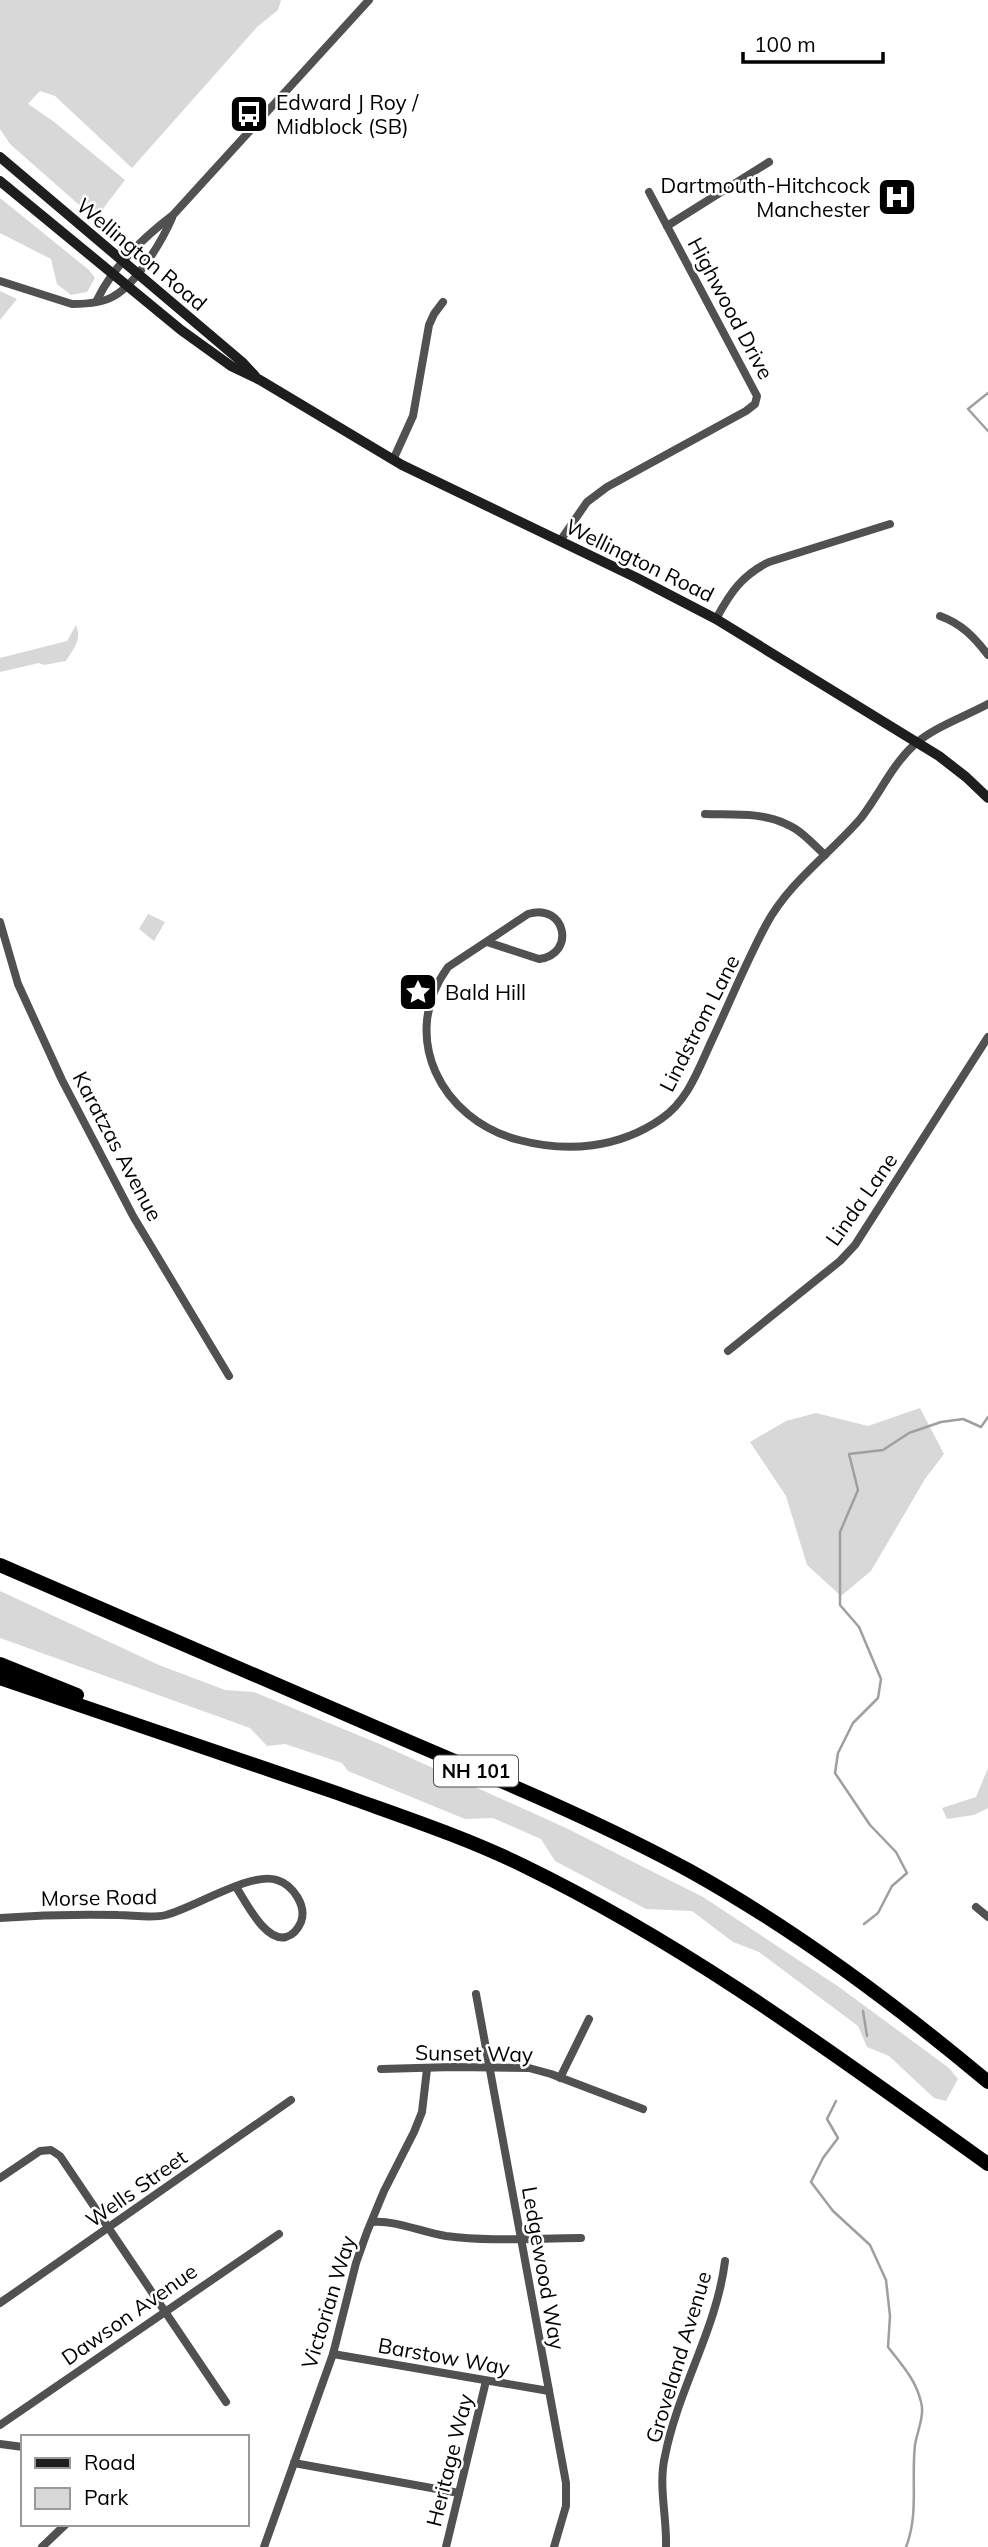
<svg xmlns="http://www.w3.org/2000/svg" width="988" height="2547" viewBox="0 0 988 2547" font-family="Mulish,sans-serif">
	<rect width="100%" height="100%" fill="#fff"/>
	<!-- green -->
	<g fill="#d8d8d8">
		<polygon points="0,0 281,0 278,10 257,27 132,168 55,96 40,91 28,104 53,121 125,180 95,219 10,144 0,129"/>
		<polygon points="0,198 89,270 95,278 87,292 71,295 57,284 51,259 0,233"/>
		<polygon points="0,291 17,299 0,320"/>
		<path d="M76 625C82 640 74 648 66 661L44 665 39 663 0 672V658L67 641Z"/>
		<polygon points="148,914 165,922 154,941 139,929"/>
		<polygon points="920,1408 944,1454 925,1479 871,1571 841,1596 807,1565 786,1496 750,1442 786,1421 816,1413 868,1426"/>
		<polygon points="0,1591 159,1665 225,1690 254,1692 382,1745 566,1828 703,1897 839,1987 949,2068 958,2079 946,2101 934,2098 889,2056 867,2047 858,2026 759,1952 733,1942 692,1911 646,1909 555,1861 541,1839 493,1818 465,1819 348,1771 342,1763 285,1744 267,1746 250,1728 0,1638"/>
		<polygon points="988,1768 988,1808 974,1815 947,1819 942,1808 976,1797"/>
	</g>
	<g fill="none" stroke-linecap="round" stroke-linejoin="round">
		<!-- stream -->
		<g stroke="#9f9f9f" stroke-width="2.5">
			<polyline points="988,393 968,409 988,431"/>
			<polyline points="864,1924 878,1913 892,1886 907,1873 896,1852 870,1825 835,1773 838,1753 853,1723 878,1698 881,1679 859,1627 840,1605 840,1532 858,1490 849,1454 883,1450 909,1433 941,1422 963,1419 981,1427 988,1417"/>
			<polyline points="863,2011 867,2036"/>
			<path d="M836 2101 827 2119 838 2138 823 2158 811 2182 833 2211 870 2245 886 2280 890 2316 888 2347C902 2365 916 2380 921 2402 925 2415 917 2432 915 2445 911 2479 919 2514 906 2547"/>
		</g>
		<!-- minor -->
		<g stroke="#515151" stroke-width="8">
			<polyline points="667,226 769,162"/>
			<path d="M0 281 72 304C84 304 103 303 114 296 137 283 162 241 172 218"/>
			<path d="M97 300C113 267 144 237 173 215L369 0"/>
			<polyline points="393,460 413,416 429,325 434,314 443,302"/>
			<polyline points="560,541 587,502 607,487 746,411 755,404 757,396 649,192"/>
			<path d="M940 616C962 624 974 637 988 655"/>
			<path d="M716 619C730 593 742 575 769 562L890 524"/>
			<path d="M705 814C731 815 762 812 786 824 801 830 813 844 825 855"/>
			<polyline points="0,922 18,984 62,1080 133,1216 229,1376"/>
			<path d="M487 942 539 959C577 954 565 902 528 914L448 967C398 1036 441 1120 519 1140 568 1153 619 1148 661 1119 688 1101 699 1068 712 1040 730 1002 746 962 766 925 789 882 830 854 861 818 879 795 892 765 914 745 932 728 966 716 988 704"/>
			<polyline points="728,1351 840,1261 855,1245 988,1037"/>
			<polyline points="976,1907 988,1917"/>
			<path d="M0 1918C39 1915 78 1914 118 1915 133 1915 151 1919 166 1915 194 1908 251 1871 277 1880 293 1885 307 1906 301 1922 298 1929 293 1935 286 1937 265 1942 246 1902 236 1887"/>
			<polyline points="476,1994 566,2483 566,2506 554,2547"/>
			<polyline points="381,2069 453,2067 529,2068 551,2074 643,2109"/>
			<polyline points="560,2078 589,2019"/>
			<polyline points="0,2178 40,2151 51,2150 60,2156 226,2402"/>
			<path d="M372 2222C396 2220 421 2232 446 2236 490 2242 536 2238 581 2238"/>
			<polyline points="0,2303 291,2100"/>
			<polyline points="333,2354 549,2391"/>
			<polyline points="0,2425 279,2234"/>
			<polyline points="0,2444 23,2447"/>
			<polyline points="294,2463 459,2493"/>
			<polyline points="42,2547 66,2524"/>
			<polyline points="264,2547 333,2354 356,2263 367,2232 384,2191 414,2132 422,2112 427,2069"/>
			<polyline points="446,2547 486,2381"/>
			<path d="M666 2547C667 2516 658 2486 665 2456 678 2389 717 2328 725 2261"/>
		</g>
		<!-- secondary -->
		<g stroke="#1e1e1e" stroke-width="10">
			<polyline points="0,157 242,362 255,376"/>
			<polyline points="0,181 181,330 231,366 260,380 402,465 637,578 716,619 939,756 966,777 988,798"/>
		</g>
		<!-- motorway -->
		<g stroke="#000" stroke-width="14">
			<path d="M0 1565C128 1619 255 1675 382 1730 486 1775 591 1817 690 1871 796 1930 895 2004 988 2082"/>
			<polyline points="0,1664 77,1695"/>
			<path d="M0 1678C112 1717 225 1754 337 1793 400 1816 465 1837 524 1866 691 1947 838 2057 988 2164"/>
		</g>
	</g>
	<!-- icons -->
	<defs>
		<g id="bus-square" transform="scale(2.0125)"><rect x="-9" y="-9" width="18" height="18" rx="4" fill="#000" stroke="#fff"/><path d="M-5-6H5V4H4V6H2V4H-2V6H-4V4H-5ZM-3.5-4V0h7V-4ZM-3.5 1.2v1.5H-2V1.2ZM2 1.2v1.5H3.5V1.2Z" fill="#fff"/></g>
		<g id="hospital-square" transform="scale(2.0125)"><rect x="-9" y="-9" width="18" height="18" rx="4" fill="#000" stroke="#fff"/><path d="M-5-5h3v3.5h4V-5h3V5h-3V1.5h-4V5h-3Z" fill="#fff"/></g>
		<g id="sight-square" transform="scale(2.0125)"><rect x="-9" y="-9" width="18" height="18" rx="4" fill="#000" stroke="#fff"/><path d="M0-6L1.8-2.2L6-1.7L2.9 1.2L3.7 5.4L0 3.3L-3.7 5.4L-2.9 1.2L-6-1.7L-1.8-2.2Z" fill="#fff"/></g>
	</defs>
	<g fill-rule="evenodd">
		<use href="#bus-square" x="249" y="114"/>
		<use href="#hospital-square" x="897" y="197"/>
		<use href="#sight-square" x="418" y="992"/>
	</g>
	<g text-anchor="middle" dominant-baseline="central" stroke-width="5" stroke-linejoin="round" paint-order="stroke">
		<!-- shield labels -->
		<rect fill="#fff" stroke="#4c4c4c" stroke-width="2" x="434" y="1755.5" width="84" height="31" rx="5"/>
		<g font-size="19" font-weight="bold" fill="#000">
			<text x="476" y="1771">NH 101</text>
		</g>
		<!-- poi labels -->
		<g font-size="21" fill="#000" stroke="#fff" text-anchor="start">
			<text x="276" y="102">Edward J Roy /<tspan x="276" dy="24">Midblock (SB)</tspan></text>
			<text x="870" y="185" text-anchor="end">Dartmouth-Hitchcock<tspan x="870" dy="24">Manchester</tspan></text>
			<text x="445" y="992">Bald Hill</text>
		</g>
		<!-- street labels -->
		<g font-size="21" fill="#000" stroke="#fff">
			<text transform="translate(142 254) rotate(40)">Wellington Road</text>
			<text transform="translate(731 308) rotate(62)">Highwood Drive</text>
			<text transform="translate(640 560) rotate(26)">Wellington Road</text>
			<text transform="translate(699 1023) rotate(-63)">Lindstrom Lane</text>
			<text transform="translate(118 1146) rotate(62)">Karatzas Avenue</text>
			<text transform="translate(861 1199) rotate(-55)">Linda Lane</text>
			<text transform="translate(99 1897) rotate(-1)">Morse Road</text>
			<text transform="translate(474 2053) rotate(1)">Sunset Way</text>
			<text transform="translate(136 2188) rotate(-35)">Wells Street</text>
			<text transform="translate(544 2268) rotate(80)">Ledgewood Way</text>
			<text transform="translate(328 2302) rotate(-73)">Victorian Way</text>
			<text transform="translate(129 2314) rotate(-35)">Dawson Avenue</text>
			<text transform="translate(444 2356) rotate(10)">Barstow Way</text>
			<text transform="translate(678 2357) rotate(-73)">Groveland Avenue</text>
			<text transform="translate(449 2460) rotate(-76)">Heritage Way</text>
		</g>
	</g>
	<!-- legend -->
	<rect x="21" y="2435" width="228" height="91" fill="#ffffff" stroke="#999999" stroke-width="2"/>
	<rect x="35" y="2458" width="35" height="10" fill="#1e1e1e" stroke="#999999" stroke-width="2"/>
	<text x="84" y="2470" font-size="21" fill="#000000">Road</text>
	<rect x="35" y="2488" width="35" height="21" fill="#d8d8d8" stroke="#999999" stroke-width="2"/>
	<text x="84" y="2505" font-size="21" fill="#000000">Park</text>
	<!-- scale -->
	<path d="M743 52v10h140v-10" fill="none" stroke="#000000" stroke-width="3.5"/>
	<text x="754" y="52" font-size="21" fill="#000000" stroke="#ffffff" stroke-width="5" paint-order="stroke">100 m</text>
</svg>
